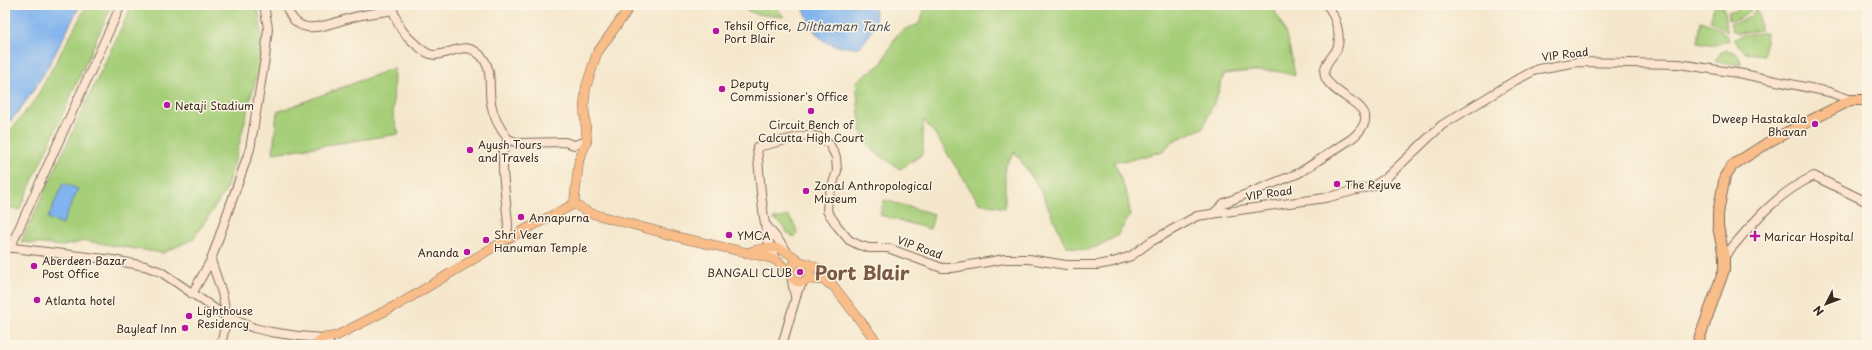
<svg xmlns="http://www.w3.org/2000/svg" width="1872" height="350" viewBox="0 0 1872 350" font-family="'Playpen Sans',sans-serif">
	<rect width="100%" height="100%" fill="#fcf5e5"/>
	<filter id="ink" filterUnits="userSpaceOnUse"><feTurbulence type="fractalNoise" baseFrequency=".025" numOctaves="2"/><feDisplacementMap in="SourceGraphic" scale="8" xChannelSelector="R" yChannelSelector="G"/><feConvolveMatrix kernelMatrix="1 2 1 2 8 2 1 2 1" color-interpolation-filters="sRGB"/></filter>
	<filter id="wash" filterUnits="userSpaceOnUse"><feTurbulence type="fractalNoise" baseFrequency=".012" numOctaves="4" result="noise"/><feDisplacementMap in="SourceGraphic" scale="16" xChannelSelector="R" yChannelSelector="G"/><feGaussianBlur stdDeviation="0.9" result="paint"/><feColorMatrix in="noise" values="0 0 0 0 0 0 0 0 0 0 0 0 0 0 0 0 0 1.4 0 .05"/><feComposite in="paint" operator="in"/></filter>
	<g filter="url(#wash)">
		<rect width="100%" height="100%" fill="#f5e7cc"/>
		<!-- green -->
		<g fill="#a7cf7a" stroke="#717c4c">
			<polygon points="87,5 112,5 19,210 5,205 5,137 35,100"/>
			<polygon points="132,5 258,5 263,50 235,160 225,192 193,239 163,253 85,241 63,246 21,242"/>
			<polygon points="735,5 774,5 784,17 756,14"/>
			<path d="M918 5H1271C1287 28 1290 49 1295 76 1274 67 1245 72 1224 74L1217 96 1203 128 1173 141 1163 151 1130 160 1114 161 1128 198 1130 216 1117 236 1096 247 1086 250 1066 246 1040 189 1015 152 1005 166V208L979 203 933 131 923 120V154L900 169C889 161 873 153 865 141 859 131 858 96 856 82L882 63 896 36 903 30 919 24 924 11Z"/>
			<polygon points="1715,5 1722,5 1725,12 1727,31 1709,20"/>
			<path d="M1743 5H1754C1748 14 1741 21 1729 20L1728 11H1736Z"/>
			<path d="M1756 8 1759 15 1760 30 1739 33 1732 30 1730 23C1740 22 1752 19 1756 8Z"/>
			<path d="M1701 21C1711 25 1725 29 1729 40L1715 45 1698 42Z"/>
			<polygon points="1760,33 1767,33 1764,55 1747,53 1733,40 1743,35"/>
			<path d="M1727 50C1735 52 1740 55 1741 65L1715 61 1720 53Z"/>
			<polygon points="394,68 393,116 399,134 273,153 277,112"/>
			<polygon points="884,200 934,214 930,229 880,215"/>
			<path d="M789 216 796 228 797 235 795 237C784 235 784 221 773 219Z"/>
		</g>
		<!-- water -->
		<g fill="#81b4ee" stroke="#5e6f86">
			<path d="M5 5H80C58 48 38 91 5 127Z"/>
			<path d="M801 5H874C879 25 871 33 860 47 839 48 824 47 812 27 808 20 806 12 801 5Z"/>
			<polygon points="63,183 78,189 62,225 48,218"/>
		</g>
	</g>
	<g filter="url(#ink)">
		<g fill="none" stroke-linecap="round" stroke-linejoin="round">
			<!-- secondary casing -->
			<g stroke="#7c6c5b" stroke-width="10">
				<g id="secondary">
					<path d="M286 5C297 39 322 26 347 19 361 14 378 13 393 10 395 15 397 22 400 27 405 35 425 56 435 55 451 54 465 41 479 54 494 67 488 86 491 103 493 116 500 129 508 139L503 152V172L508 224 507 239"/>
					<polyline points="508,139 518,143 565,142 574,145 587,141"/>
					<path d="M1213 214 1224 203 1299 173 1351 139C1390 107 1338 101 1326 79 1320 67 1332 58 1337 49 1342 36 1335 15 1327 5"/>
					<polyline points="767,226 786,250"/>
					<polyline points="5,247 113,260 145,266 161,272 227,317 254,328 271,332 298,336 323,338 326,339 330,345"/>
					<polyline points="10,248 121,5"/>
					<path d="M1724 257C1750 226 1776 193 1814 176L1867 202"/>
					<polyline points="211,260 222,293 227,317 221,345"/>
					<path d="M776 260C762 236 760 176 757 147L807 135 819 137 830 145 836 157 837 171 828 199 827 211 838 227 849 240 859 245 869 248H888L942 268H952L1005 259H1029L1066 265H1097L1113 262 1131 256 1150 242 1197 216 1325 198 1373 186 1386 178 1442 125 1516 80 1538 69 1578 62 1679 64 1743 74 1829 92 1851 100"/>
					<polyline points="791,276 795,296"/>
					<polyline points="192,294 211,260 250,149 265,58 268,28 264,5"/>
					<polyline points="782,345 798,290 804,281"/>
				</g>
			</g>
			<!-- primary casing -->
			<g stroke="#7c6c5b" stroke-width="10">
				<g id="primary">
					<polyline points="574,204 579,160 587,141 584,106 586,87 597,53 631,5"/>
					<path d="M747 253C770 245 781 245 799 261"/>
					<circle cx="800" cy="272" r="10"/>
					<polyline points="806,263 818,268 825,275 879,345"/>
					<polyline points="807,279 823,280 831,285"/>
					<polyline points="316,345 323,338 336,336 401,303 507,239 574,204 590,213 682,238 771,258 776,260 790,273"/>
				</g>
			</g>
			<!-- highway casing -->
			<g stroke="#7c6c5b" stroke-width="12">
				<polyline id="highway" points="1697,345 1724,270 1724,257 1718,226 1718,213 1725,176 1733,165 1772,140 1851,100 1867,100"/>
			</g>
			<!-- secondary -->
			<use href="#secondary" stroke="#fce5d0" stroke-width="8"/>
			<!-- primary -->
			<use href="#primary" stroke="#f8bd89" stroke-width="9"/>
			<!-- highway -->
			<use href="#highway" stroke="#f8bd89" stroke-width="10"/>
		</g>
	</g>
	<!-- markers -->
	<g fill="#b5179e" stroke="#fcf5e5" stroke-width="1.5">
		<circle cx="716" cy="31" r="4"/>
		<circle cx="722" cy="89" r="4"/>
		<circle cx="167" cy="105" r="4"/>
		<circle cx="811" cy="111" r="4"/>
		<circle cx="1815" cy="124" r="4"/>
		<circle cx="470" cy="150" r="4"/>
		<circle cx="1337" cy="184" r="4"/>
		<circle cx="806" cy="191" r="4"/>
		<circle cx="521" cy="217" r="4"/>
		<circle cx="729" cy="235" r="4"/>
		<path d="M1753 230h4v4h4v4h-4v4h-4v-4h-4v-4h4z"/>
		<circle cx="486" cy="240" r="4"/>
		<circle cx="467" cy="252" r="4"/>
		<circle cx="34" cy="266" r="4"/>
		<circle cx="800" cy="272" r="4"/>
		<circle cx="37" cy="300" r="4"/>
		<circle cx="189" cy="316" r="4"/>
		<circle cx="185" cy="328" r="4"/>
	</g>
	<g text-anchor="middle" dominant-baseline="central" stroke-width="3" stroke-linejoin="round" paint-order="stroke">
		<!-- poi labels -->
		<g font-size="11" fill="#3b2a1e" stroke="#fcf5e5" text-anchor="start">
			<text x="724" y="25">Tehsil Office,<tspan x="724" dy="13">Port Blair</tspan></text>
			<text x="730" y="83">Deputy<tspan x="730" dy="13">Commissioner's Office</tspan></text>
			<text x="175" y="105">Netaji Stadium</text>
			<text x="1807" y="118" text-anchor="end">Dweep Hastakala<tspan x="1807" dy="13">Bhavan</tspan></text>
			<text x="811" y="124" text-anchor="middle">Circuit Bench of<tspan x="811" dy="13">Calcutta High Court</tspan></text>
			<text x="478" y="144">Ayush Tours<tspan x="478" dy="13">and Travels</tspan></text>
			<text x="1345" y="184">The Rejuve</text>
			<text x="814" y="185">Zonal Anthropological<tspan x="814" dy="13">Museum</tspan></text>
			<text x="529" y="217">Annapurna</text>
			<text x="494" y="234">Shri Veer<tspan x="494" dy="13">Hanuman Temple</tspan></text>
			<text x="737" y="235">YMCA</text>
			<text x="1764" y="236">Maricar Hospital</text>
			<text x="459" y="252" text-anchor="end">Ananda</text>
			<text x="42" y="260">Aberdeen Bazar<tspan x="42" dy="13">Post Office</tspan></text>
			<text x="792" y="272" text-anchor="end">BANGALI CLUB</text>
			<text x="45" y="300">Atlanta hotel</text>
			<text x="197" y="310">Lighthouse<tspan x="197" dy="13">Residency</tspan></text>
			<text x="177" y="328" text-anchor="end">Bayleaf Inn</text>
		</g>
		<!-- street labels -->
		<g font-size="11" fill="#3b2a1e" stroke="#fcf5e5">
			<text transform="translate(1565 54) rotate(-7)">VIP Road</text>
			<text transform="translate(1269 193) rotate(-8)">VIP Road</text>
			<text transform="translate(920 247) rotate(20)">VIP Road</text>
		</g>
		<!-- water labels -->
		<g font-size="12" font-style="italic" fill="#50535c" stroke="#fcf5e5">
			<text x="843" y="26">Dilthaman Tank</text>
		</g>
		<!-- town labels -->
		<g font-size="19" font-weight="bold" fill="#795a44" stroke="#fcf5e5">
			<text x="862" y="272">Port Blair</text>
		</g>
	</g>
	<!-- margin -->
	<rect width="1872" height="350" fill="none" stroke="#fcf5e5" stroke-width="20"/>
	<!-- north arrow -->
	<g transform="translate(1826 304) rotate(228)" stroke="#fcf5e5" stroke-width="3" paint-order="stroke">
	<path d="M0-3L7 15L0 10L-7 15Z" fill="#3b2a1e"/>
	<text y="-6" font-size="11" font-weight="bold" text-anchor="middle" fill="#3b2a1e">N</text>
	</g>
</svg>
